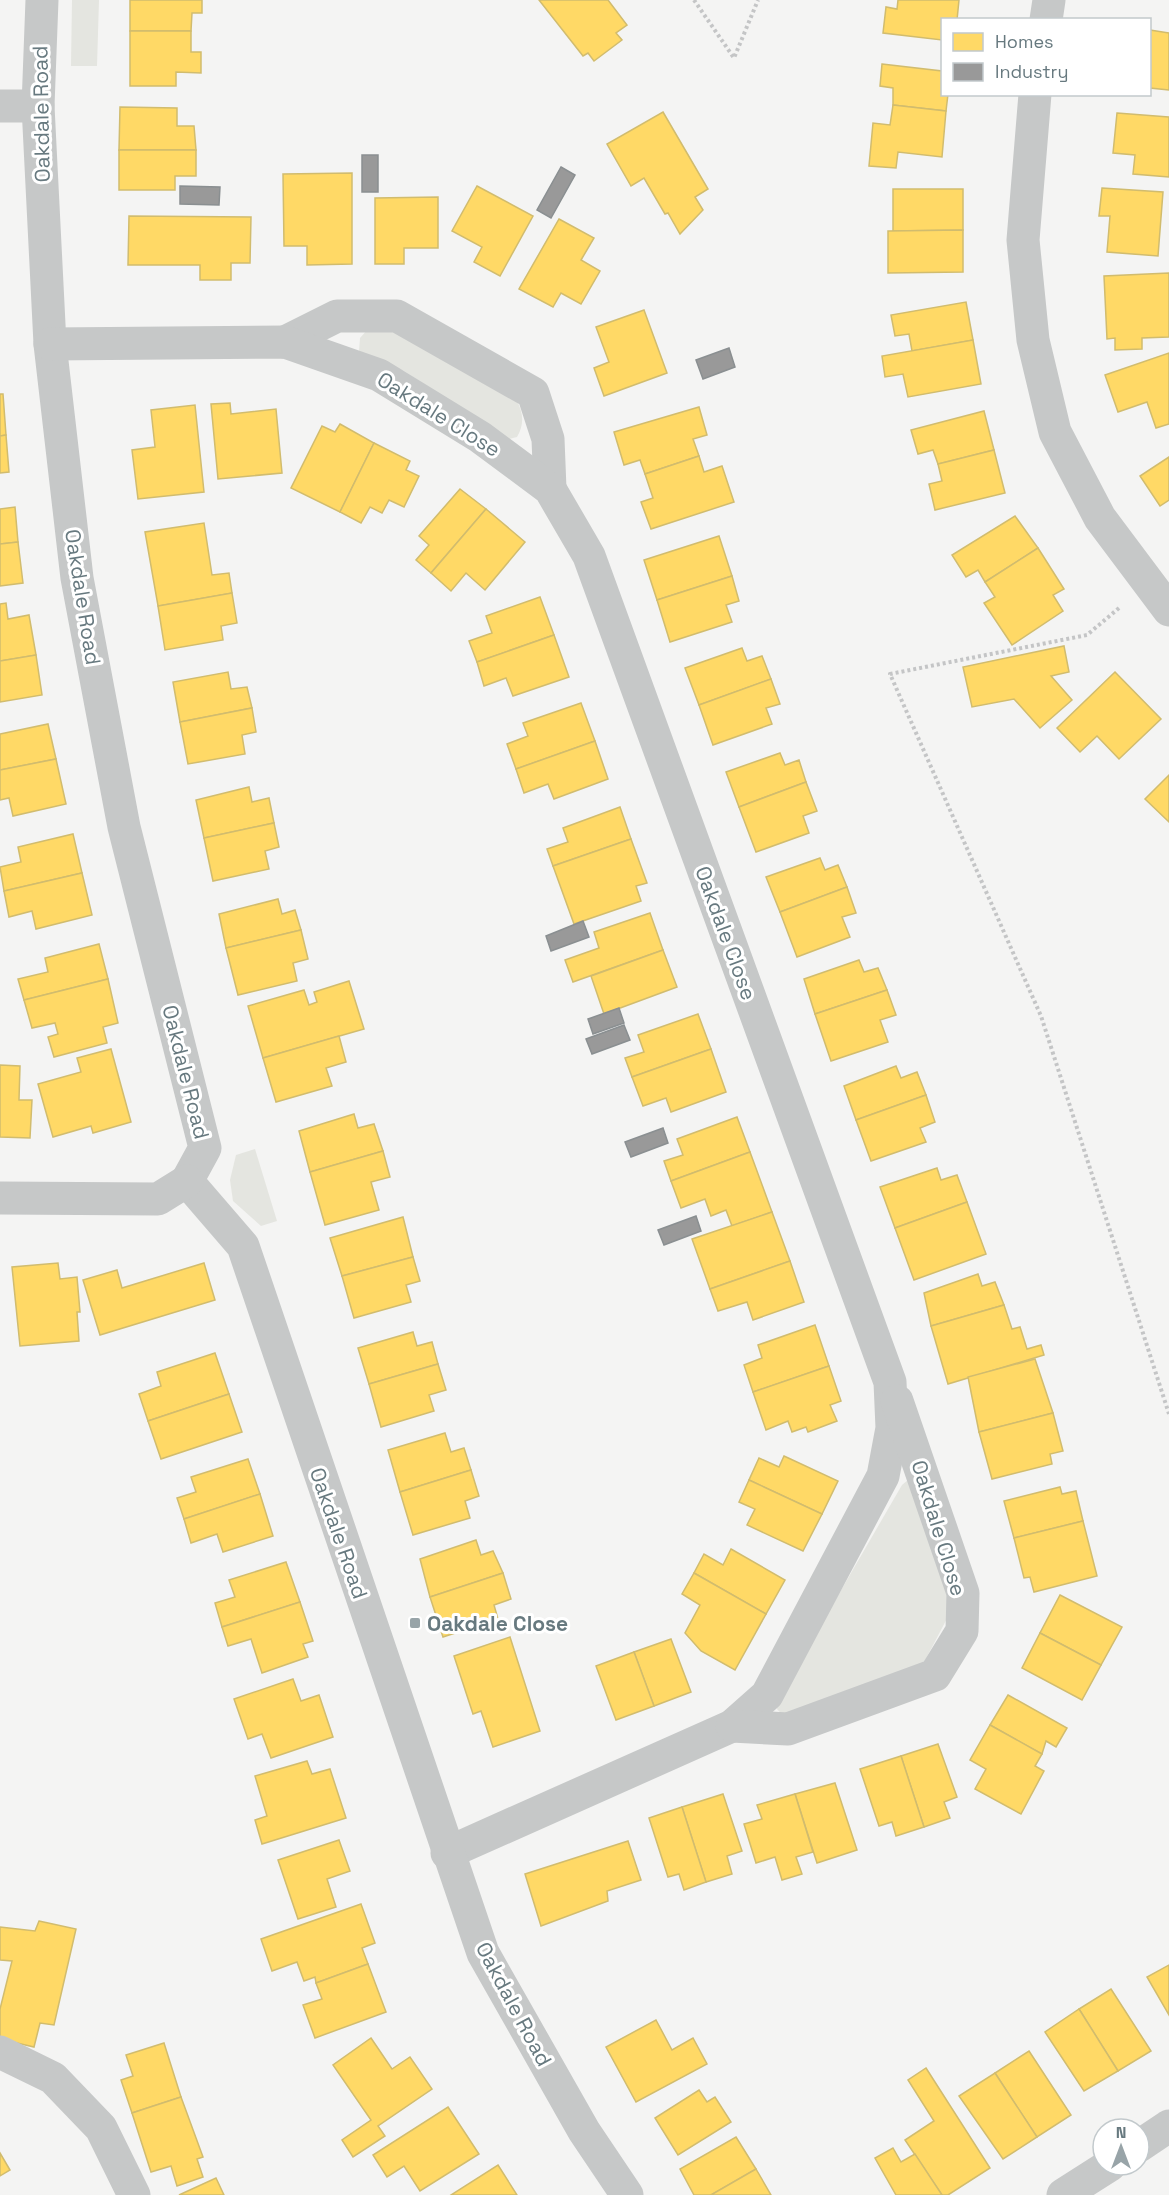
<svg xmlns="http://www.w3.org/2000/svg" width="1169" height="2195" viewBox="0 0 1169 2195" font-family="'Space Grotesk',sans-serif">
	<rect width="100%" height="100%" fill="#f4f4f3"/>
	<!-- green -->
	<g fill="#e4e5e0">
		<polygon points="72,0 99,0 97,66 71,66"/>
		<path d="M387 327 516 399C523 412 525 423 517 437L509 439 404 371 359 352 360 338 368 329Z"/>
		<polygon points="255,1149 277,1221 261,1226 233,1201 230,1180 236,1155"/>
		<polygon points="908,1480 952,1609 920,1670 784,1717 777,1709 778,1699 902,1485"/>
	</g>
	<!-- homes -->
	<g fill="#ffd966" stroke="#d1bc6e" stroke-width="1.5">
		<polygon points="130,0 202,0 202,13 192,13 191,31 130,31"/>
		<polygon points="539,0 608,0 627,25 616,33 622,40 594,61 588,53 583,56"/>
		<polygon points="898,0 959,0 957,20 942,20 942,40 883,33 886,7 897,9"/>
		<polygon points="1150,30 1169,33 1169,90 1150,88"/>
		<polygon points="130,31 191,31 191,52 201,52 201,73 176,72 176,86 130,86"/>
		<polygon points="882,64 942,71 942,94 948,94 946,111 893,105 893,88 880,86"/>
		<polygon points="893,105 946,111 942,157 898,152 896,168 869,166 873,123 890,125"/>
		<polygon points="120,107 177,108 177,126 194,126 196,150 119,150"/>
		<polygon points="663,112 708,189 695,197 703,210 680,234 668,213 665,214 644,178 631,186 607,144"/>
		<polygon points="1117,113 1169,117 1169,177 1133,174 1135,155 1113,153"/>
		<polygon points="119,150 196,150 196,176 175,176 175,190 119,190"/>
		<polygon points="352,173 352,264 307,265 307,246 284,246 283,174"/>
		<polygon points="477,186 533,216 500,276 474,262 482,247 452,231"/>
		<polygon points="1102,188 1163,192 1158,256 1107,252 1110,216 1099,216"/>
		<polygon points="893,189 963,189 963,230 893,231"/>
		<polygon points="438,197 438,248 404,248 404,264 375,264 375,198"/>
		<polygon points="129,216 251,217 250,263 231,263 231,280 200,280 200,265 128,265"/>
		<polygon points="559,219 594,238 581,260 600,271 581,304 561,293 553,307 519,289"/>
		<polygon points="963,230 963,272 888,273 888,231"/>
		<polygon points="1169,273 1169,337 1142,338 1142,349 1115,350 1115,338 1107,339 1104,276"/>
		<polygon points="966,302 973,340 912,351 909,334 895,336 891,315"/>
		<polygon points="644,310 667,373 604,396 594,368 609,362 596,327"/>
		<polygon points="973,340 981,384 908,397 903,374 885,377 882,356"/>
		<polygon points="1169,353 1169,424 1156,428 1147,402 1118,412 1105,375"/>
		<polygon points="0,394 3,394 6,435 0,436"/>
		<polygon points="230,403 231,414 276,409 282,473 218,479 211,404"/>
		<polygon points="195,405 204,492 138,499 132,450 155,447 151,410"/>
		<polygon points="699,407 707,435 693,439 699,456 645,474 640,460 624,465 614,432"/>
		<polygon points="984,411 994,450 938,464 933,450 918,454 911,430"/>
		<polygon points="340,424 374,443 340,512 291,488 322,426 335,432"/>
		<polygon points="6,435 9,472 0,473 0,436"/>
		<polygon points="374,443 410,461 406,470 419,476 404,507 389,500 382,513 370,507 361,523 340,512"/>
		<polygon points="994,450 1005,493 935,510 929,484 942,481 938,464"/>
		<polygon points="699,456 704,472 722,466 734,502 651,529 641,502 653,498 645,474"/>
		<polygon points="1169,457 1169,500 1160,506 1140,476"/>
		<polygon points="460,489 486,509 431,573 416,560 429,545 419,536"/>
		<polygon points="15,507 18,542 0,544 0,509"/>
		<polygon points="486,509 525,542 485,590 466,573 451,591 431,573"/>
		<polygon points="1015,516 1038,548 985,582 978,570 966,577 952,555"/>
		<polygon points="204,523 212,575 229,573 232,593 158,606 145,532"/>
		<polygon points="719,536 732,576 657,600 644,560"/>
		<polygon points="18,542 23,583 0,586 0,544"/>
		<polygon points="1038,548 1064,589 1053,595 1063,611 1012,645 984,603 995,597 985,582"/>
		<polygon points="732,576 739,601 726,605 732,622 670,642 657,600"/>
		<polygon points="232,593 237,623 221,626 223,640 165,650 158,606"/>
		<polygon points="540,597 554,635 477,662 469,641 492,633 486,616"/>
		<polygon points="6,603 8,619 29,615 36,655 0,661 0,604"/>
		<polygon points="554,635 569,677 513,696 506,678 484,686 477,662"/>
		<polygon points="1064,646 1069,672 1051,676 1072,700 1040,728 1014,699 972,707 963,667"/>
		<polygon points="742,648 747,661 762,656 771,679 699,705 685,668"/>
		<polygon points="36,655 42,695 0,702 0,661"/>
		<polygon points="228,672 231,689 247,687 252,708 180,722 173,682"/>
		<polygon points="1115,672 1161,719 1119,759 1097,736 1080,752 1057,728"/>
		<polygon points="771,679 780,704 766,708 772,724 713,745 699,705"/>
		<polygon points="581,703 595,741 516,769 507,744 528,736 523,723"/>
		<polygon points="252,708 256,732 242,735 245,754 188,764 180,722"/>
		<polygon points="48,724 56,759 0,770 0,734"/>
		<polygon points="595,741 608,779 554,799 548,784 524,793 516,769"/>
		<polygon points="780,753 785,765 799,760 806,782 739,807 726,772"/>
		<polygon points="56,759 66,804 13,816 9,798 0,800 0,770"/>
		<polygon points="1169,775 1169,822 1145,799"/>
		<polygon points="806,782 817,811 803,816 809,833 756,852 739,807"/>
		<polygon points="249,787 252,802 269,798 274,823 204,838 196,800"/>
		<polygon points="620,807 631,839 553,866 547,849 568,842 563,828"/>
		<polygon points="274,823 279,847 265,851 269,869 213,881 204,838"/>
		<polygon points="73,834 82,873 4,891 0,867 21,862 18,847"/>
		<polygon points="631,839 647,883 636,886 641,901 574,924 553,866"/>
		<polygon points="820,858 825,870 838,865 847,887 780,912 766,877"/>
		<polygon points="82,873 92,915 36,929 32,911 9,917 4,891"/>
		<polygon points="847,887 856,913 842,917 850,937 797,957 780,912"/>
		<polygon points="278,899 282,914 295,910 301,930 226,948 219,914"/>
		<polygon points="650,913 663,950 573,982 565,960 599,948 594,932"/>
		<polygon points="301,930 308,959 293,963 297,981 238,995 226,948"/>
		<polygon points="99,944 108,979 24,1000 18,979 48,972 45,958"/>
		<polygon points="663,950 677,987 604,1014 591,976"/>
		<polygon points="859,960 864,972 878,968 887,990 815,1014 804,979"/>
		<polygon points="108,979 118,1023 103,1027 107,1043 54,1057 48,1037 58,1034 55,1023 32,1028 24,1000"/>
		<polygon points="349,981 364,1029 263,1058 248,1006 304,990 309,1005 317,1002 314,992"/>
		<polygon points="887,990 896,1015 880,1020 888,1042 831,1061 815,1014"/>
		<polygon points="698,1014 711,1049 632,1077 625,1058 644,1052 638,1035"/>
		<polygon points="339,1036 346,1062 326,1068 332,1086 276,1102 263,1058"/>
		<polygon points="111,1049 131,1122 93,1133 91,1126 53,1137 38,1084 81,1072 77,1058"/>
		<polygon points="711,1049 726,1092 671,1112 666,1098 643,1106 632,1077"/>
		<polygon points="0,1065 20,1066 19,1100 32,1100 30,1138 0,1137"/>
		<polygon points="896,1066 901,1078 917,1072 926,1095 856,1120 844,1086"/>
		<polygon points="926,1095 935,1122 920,1128 926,1142 871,1161 856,1120"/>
		<polygon points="354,1114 358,1128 374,1124 383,1151 310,1172 299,1131"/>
		<polygon points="737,1117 750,1152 671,1181 664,1161 683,1155 677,1139"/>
		<polygon points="383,1151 390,1177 371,1182 379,1210 325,1225 310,1172"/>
		<polygon points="750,1152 772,1212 732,1226 726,1210 711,1216 705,1199 681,1208 671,1181"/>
		<polygon points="937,1168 941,1180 957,1175 967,1202 895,1228 880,1187"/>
		<polygon points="967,1202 986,1254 914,1280 895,1228"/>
		<polygon points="772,1212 790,1261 710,1289 692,1239"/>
		<polygon points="403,1217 413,1257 342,1276 330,1238"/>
		<polygon points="413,1257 420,1281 406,1285 411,1302 354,1318 342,1276"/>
		<polygon points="790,1261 804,1302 753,1320 747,1302 718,1311 710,1289"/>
		<polygon points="58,1263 60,1279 77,1277 80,1312 77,1312 79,1341 20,1346 12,1267"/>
		<polygon points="204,1263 215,1300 100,1335 83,1280 117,1270 122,1288"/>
		<polygon points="978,1274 982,1286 995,1282 1004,1305 931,1326 924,1293"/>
		<polygon points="1004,1305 1012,1329 1020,1327 1027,1349 1041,1345 1044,1355 948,1384 931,1326"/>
		<polygon points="815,1325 829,1366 753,1392 744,1365 762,1358 758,1345"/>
		<polygon points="413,1332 417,1346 432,1342 438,1364 369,1384 358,1348"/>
		<polygon points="215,1353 229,1394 148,1421 139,1394 161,1386 157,1372"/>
		<polygon points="1035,1359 1053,1413 979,1432 968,1377"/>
		<polygon points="438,1364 446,1390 429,1395 434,1411 381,1427 369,1384"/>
		<polygon points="829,1366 841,1401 830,1405 837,1421 808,1432 806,1427 792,1432 788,1421 766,1430 753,1392"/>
		<polygon points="229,1394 242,1432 161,1459 148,1421"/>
		<polygon points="1053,1413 1063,1451 1050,1454 1052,1464 992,1479 979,1432"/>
		<polygon points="445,1433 451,1452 464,1448 471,1470 400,1492 388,1450"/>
		<polygon points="784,1456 838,1481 822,1514 749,1480 759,1458 779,1467"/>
		<polygon points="248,1459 260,1494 184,1519 177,1498 196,1492 191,1477"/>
		<polygon points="471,1470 479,1496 465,1501 470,1518 413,1535 400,1492"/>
		<polygon points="749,1480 822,1514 803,1551 747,1525 755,1509 739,1502"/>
		<polygon points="1060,1487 1062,1494 1076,1491 1083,1521 1014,1538 1004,1501"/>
		<polygon points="260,1494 273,1536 223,1552 217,1534 191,1543 184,1519"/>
		<polygon points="1083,1521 1097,1576 1034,1592 1030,1577 1024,1578 1014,1538"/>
		<polygon points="476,1540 481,1555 493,1551 503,1573 430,1597 420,1559"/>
		<polygon points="731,1549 785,1580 766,1614 694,1573 704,1554 723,1565"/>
		<polygon points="286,1562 300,1602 222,1627 215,1603 235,1597 229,1580"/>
		<polygon points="503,1573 511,1599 494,1605 498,1619 443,1637 430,1597"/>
		<polygon points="694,1573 766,1614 735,1670 701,1651 685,1633 700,1605 682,1594"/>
		<polygon points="1060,1595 1122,1627 1101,1665 1040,1633"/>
		<polygon points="300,1602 313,1641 303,1644 308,1657 262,1673 251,1639 228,1646 222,1627"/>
		<polygon points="1040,1633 1101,1665 1082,1700 1022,1668"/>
		<polygon points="510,1637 540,1731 493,1747 481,1711 473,1714 454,1656"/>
		<polygon points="671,1639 691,1692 654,1706 634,1652"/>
		<polygon points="634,1652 654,1706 616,1720 596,1666"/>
		<polygon points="293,1679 301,1701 319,1695 333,1737 271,1758 262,1734 248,1739 234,1699"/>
		<polygon points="1008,1695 1067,1728 1056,1747 1046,1741 1042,1754 990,1725"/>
		<polygon points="990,1725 1042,1754 1035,1766 1044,1771 1021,1814 975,1789 986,1769 970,1760"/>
		<polygon points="938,1744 957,1797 944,1802 950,1818 924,1827 901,1756"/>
		<polygon points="901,1756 924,1827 896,1836 892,1822 879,1826 860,1769"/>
		<polygon points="307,1761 312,1774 330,1769 346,1818 262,1844 255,1820 267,1816 255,1776"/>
		<polygon points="835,1783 857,1850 817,1863 795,1794"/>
		<polygon points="723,1794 742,1851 727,1856 732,1874 706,1882 682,1807"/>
		<polygon points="795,1794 813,1852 796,1857 802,1874 782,1880 775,1857 756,1863 744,1824 762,1819 757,1805"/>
		<polygon points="682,1807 706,1882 684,1890 679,1874 668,1877 649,1818"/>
		<polygon points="339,1840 350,1871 327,1879 336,1907 298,1919 278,1860"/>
		<polygon points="628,1841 641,1880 607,1891 608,1901 541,1926 525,1874"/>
		<polygon points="361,1904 375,1943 362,1948 368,1964 316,1983 315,1977 304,1981 297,1962 272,1971 261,1939"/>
		<polygon points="39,1921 76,1929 54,2025 40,2023 34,2047 0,2039 0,2009 12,1961 0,1960 0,1927 35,1931"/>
		<polygon points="368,1964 386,2012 315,2038 303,2005 322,1999 316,1983"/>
		<polygon points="1169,1965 1169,2015 1147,1977"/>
		<polygon points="1111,1989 1151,2051 1118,2071 1079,2009"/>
		<polygon points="1079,2009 1118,2071 1084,2091 1045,2032"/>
		<polygon points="656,2020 672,2050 693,2038 707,2064 636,2102 606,2047"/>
		<polygon points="371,2038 392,2069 410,2057 432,2089 378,2126 385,2136 353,2157 342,2140 371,2120 333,2065"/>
		<polygon points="164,2043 181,2097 132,2113 121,2080 133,2076 126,2055"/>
		<polygon points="1029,2051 1071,2115 1037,2137 995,2073"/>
		<polygon points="926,2068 990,2168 948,2195 942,2195 905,2140 934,2121 908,2080"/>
		<polygon points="995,2073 1037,2137 1003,2159 959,2096"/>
		<polygon points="699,2090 707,2102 715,2097 731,2122 678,2155 655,2118"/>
		<polygon points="181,2097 203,2157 197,2159 203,2177 177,2186 171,2166 151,2172 132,2113"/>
		<polygon points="448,2107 479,2154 420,2191 404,2166 387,2177 373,2155"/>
		<polygon points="736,2137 756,2169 711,2195 694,2195 680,2169"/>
		<polygon points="893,2148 901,2162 915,2154 942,2195 896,2195 875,2158"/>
		<polygon points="0,2153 10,2170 0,2176"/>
		<polygon points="498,2165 517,2195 451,2195"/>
		<polygon points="756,2169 771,2195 711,2195"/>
		<polygon points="216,2178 224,2195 179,2195"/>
	</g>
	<!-- industry -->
	<g fill="#999" stroke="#8a8f91" stroke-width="1.5">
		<rect x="362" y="155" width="16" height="37"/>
		<polygon points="561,167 575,175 551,218 537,210"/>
		<polygon points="180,186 220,187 219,205 180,204"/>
		<polygon points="729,348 735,367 703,379 696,360"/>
		<polygon points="583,921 589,937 551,951 546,936"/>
		<polygon points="619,1008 624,1023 593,1034 588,1019"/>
		<polygon points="624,1025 630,1040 592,1054 586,1039"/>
		<polygon points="663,1128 668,1143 631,1157 625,1142"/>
		<polygon points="696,1216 701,1231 664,1245 658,1230"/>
	</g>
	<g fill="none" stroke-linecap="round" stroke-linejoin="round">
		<!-- path -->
		<g stroke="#c4c5c6" stroke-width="4" stroke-dasharray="3 3" stroke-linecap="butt">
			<polyline points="694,0 734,58 758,0"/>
			<polyline points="1119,608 1087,635 890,674 1041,1016 1169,1414"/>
		</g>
		<!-- minor -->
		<g stroke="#c6c8c8" stroke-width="33">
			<polyline points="42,0 38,106 50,344 77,578 124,827 205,1148 187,1181"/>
			<polyline points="1046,20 1049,0"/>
			<polyline points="1035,94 1023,240 1033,340 1055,432 1100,518 1169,610"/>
			<polyline points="0,106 38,106"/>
			<polyline points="285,342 337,316 397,316 533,393 548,439 550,489"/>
			<polyline points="50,344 285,342 379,375 480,437 550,489 589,556 890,1382 892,1428 883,1476 767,1695 732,1726 447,1853"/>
			<polyline points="187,1181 243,1246 483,1953 584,2131 627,2195"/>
			<polyline points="0,1198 158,1199 187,1181"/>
			<polyline points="732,1726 788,1729 935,1675 962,1631 963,1593 897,1401"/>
			<polyline points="0,2052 53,2078 101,2128 134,2195"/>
			<polyline points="1139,2146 1169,2126"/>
			<polyline points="1063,2195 1110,2165"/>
		</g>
	</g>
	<!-- markers -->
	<rect fill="#98a4a8" stroke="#fff" stroke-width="2" x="409" y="1617" width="12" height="12" rx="3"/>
	<g text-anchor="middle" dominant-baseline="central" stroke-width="6" stroke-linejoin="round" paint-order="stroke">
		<!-- street labels -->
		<g font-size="21" fill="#67797f" stroke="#fff">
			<text transform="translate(41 114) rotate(-91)">Oakdale Road</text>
			<text transform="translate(439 414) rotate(32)">Oakdale Close</text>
			<text transform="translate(83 597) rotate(81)">Oakdale Road</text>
			<text transform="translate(726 933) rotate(70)">Oakdale Close</text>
			<text transform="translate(186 1072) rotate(76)">Oakdale Road</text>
			<text transform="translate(939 1528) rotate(73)">Oakdale Close</text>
			<text transform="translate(339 1533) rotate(71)">Oakdale Road</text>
			<text transform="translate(514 2004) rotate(62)">Oakdale Road</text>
		</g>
		<!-- poi labels -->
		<g font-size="21" font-weight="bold" fill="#67797f" stroke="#fff" text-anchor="start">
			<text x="427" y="1623">Oakdale Close</text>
		</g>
	</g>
	<!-- legend -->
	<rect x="941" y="18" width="210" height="78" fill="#ffffff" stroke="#c2c9cc" stroke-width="1.5"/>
	<rect x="953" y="33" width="30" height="18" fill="#ffd966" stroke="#c2c9cc" stroke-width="1.5"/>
	<text x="995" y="48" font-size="18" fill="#67797f">Homes</text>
	<rect x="953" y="63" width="30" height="18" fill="#999999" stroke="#c2c9cc" stroke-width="1.5"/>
	<text x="995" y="78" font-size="18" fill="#67797f">Industry</text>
	<!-- north arrow -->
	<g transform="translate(1121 2147)"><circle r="28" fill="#ffffff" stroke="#c2c9cc" stroke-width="1.5"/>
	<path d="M0-4.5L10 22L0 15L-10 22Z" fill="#98a4a8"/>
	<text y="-9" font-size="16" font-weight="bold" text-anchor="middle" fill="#67797f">N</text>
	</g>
</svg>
